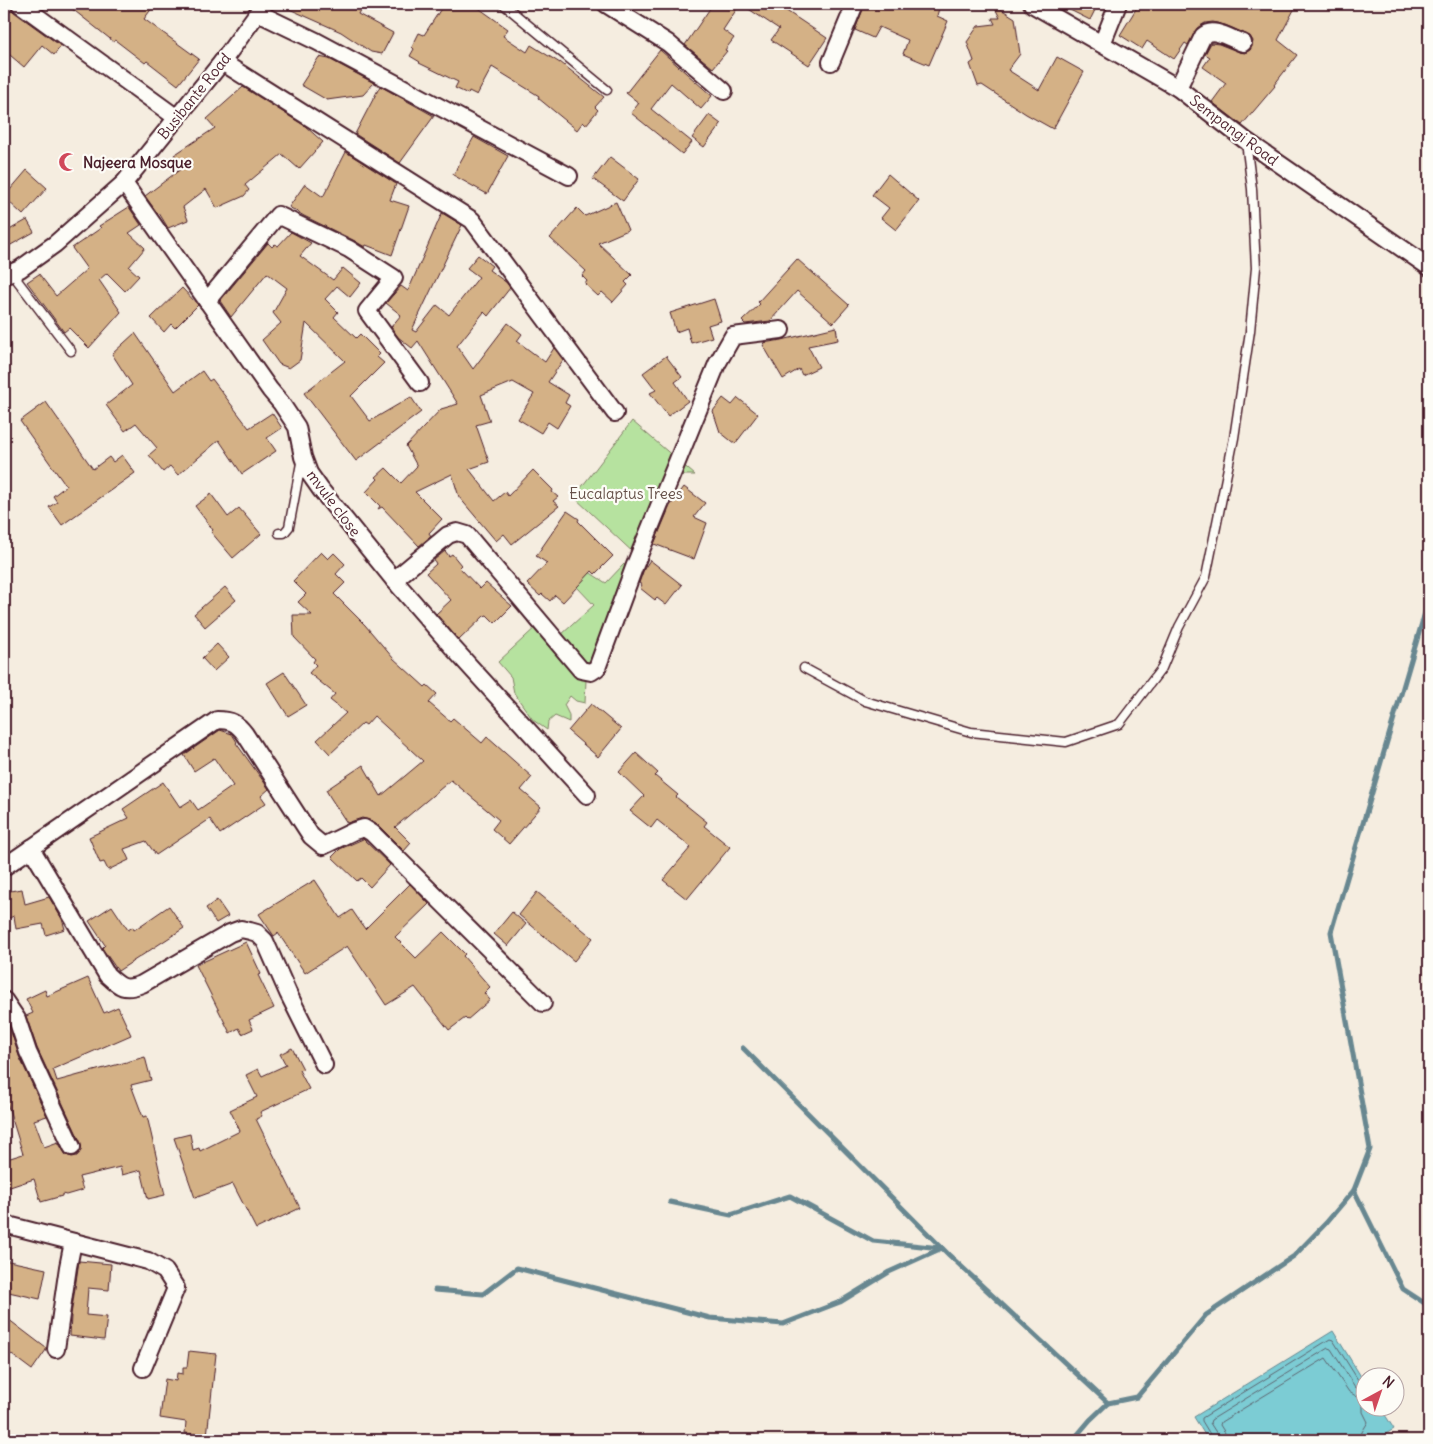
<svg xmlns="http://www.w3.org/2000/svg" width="1433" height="1444" viewBox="0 0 1433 1444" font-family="Delius,sans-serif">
	<rect width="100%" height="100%" fill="#f5ede0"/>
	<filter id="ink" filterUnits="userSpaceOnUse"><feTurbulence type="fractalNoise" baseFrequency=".02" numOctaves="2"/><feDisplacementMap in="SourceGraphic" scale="10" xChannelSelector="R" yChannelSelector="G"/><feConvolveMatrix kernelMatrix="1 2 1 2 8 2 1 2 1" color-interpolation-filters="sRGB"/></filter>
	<g filter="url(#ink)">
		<!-- green -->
		<g fill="#b6e29f" stroke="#808065">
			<polygon points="632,421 695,475 683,475 678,478 638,557 574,497"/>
			<polygon points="624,564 626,568 588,666 561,635 594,605 577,587 589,572 606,583"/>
			<polygon points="538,625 586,680 585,703 576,701 570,696 564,705 569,715 569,722 555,716 548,722 547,730 533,720 514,693 511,677 498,662"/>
		</g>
		<!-- water -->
		<polygon fill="#7bccd4" stroke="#678790" points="1333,1331 1365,1383 1366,1406 1380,1407 1394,1429 1376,1440 1208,1440 1194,1417"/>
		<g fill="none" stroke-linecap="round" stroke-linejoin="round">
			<!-- shore -->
			<g stroke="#5e646f" stroke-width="1">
				<polyline points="1212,1440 1211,1436 1202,1421 1202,1418 1330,1339 1333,1340 1360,1383 1366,1385"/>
				<polyline points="1218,1440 1217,1434 1210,1423 1211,1420 1328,1348 1331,1349 1355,1387 1360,1390 1366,1391"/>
				<polyline points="1226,1440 1225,1433 1220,1425 1221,1422 1326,1358 1349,1392 1363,1400 1363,1412 1368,1422 1362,1432 1360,1440"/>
			</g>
			<!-- stream -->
			<g stroke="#678790" stroke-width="5">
				<polyline points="743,1048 949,1255 1108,1403"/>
				<polyline points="1354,1190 1403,1289 1429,1306"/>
				<polyline points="670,1202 731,1215 790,1196 873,1241 941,1248"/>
				<polyline points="435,1290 483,1294 517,1268 710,1318 783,1324 840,1302 889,1272 942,1248"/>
				<polyline points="1073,1440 1090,1420 1108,1403 1137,1397 1206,1315 1294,1256 1326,1223 1354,1190 1370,1149 1331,932 1429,599"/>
			</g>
		</g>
		<!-- building -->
		<g fill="#d4b186" stroke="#4a1f2b">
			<polygon points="4,4 6,4 14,12 61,46 54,55 42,45 24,67 4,50"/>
			<polygon points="66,4 155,4 144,19 199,59 178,85 147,61 145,63 115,40 114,42"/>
			<polygon points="278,4 363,4 358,14 393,33 382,54 371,52 341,32"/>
			<polygon points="444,4 473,4 508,29 503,36 527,52 531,45 560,63 560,62 604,97 595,107 598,110 586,125 583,122 577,130 538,98 539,96 492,67 477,95 469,91 468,94 455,88 458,82 419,63 420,62 410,56 414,49 412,47 419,33 424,35"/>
			<polygon points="713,4 740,4 723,30 734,38 725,50 727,51 713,68 685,45"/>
			<polygon points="741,4 776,4 827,38 809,65 771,40 779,29"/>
			<polygon points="865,4 940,4 937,16 948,21 929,65 903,54 908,40 879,27 873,38 855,30"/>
			<polygon points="993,4 1015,18 1020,54 1008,70 1039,90 1057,57 1084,72 1053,129 1026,114 982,85 978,86 970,64 974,61 967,42 978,26 995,24 992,18 1000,18"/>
			<polygon points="1058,4 1098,4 1090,20"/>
			<polygon points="1139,4 1297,4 1278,40 1297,55 1274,85 1275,86 1242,125 1212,102 1226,83 1203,67 1210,57 1205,54 1211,43 1219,44 1239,52 1245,53 1250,50 1252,46 1253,41 1250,36 1225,25 1213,22 1205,23 1197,28 1188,45 1185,43 1174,59 1147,41 1142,49 1120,35"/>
			<polygon points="660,50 712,96 701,109 671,83 651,109 692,142 682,154 631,113 639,103 626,93"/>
			<polygon points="319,57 329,59 374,83 363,95 327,100 301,85"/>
			<polygon points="380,86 434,116 400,163 355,134"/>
			<polygon points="243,87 305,126 323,142 299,169 282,154 245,185 249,190 244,196 217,208 206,189 183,207 188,220 168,228 159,213 158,214 145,196 182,168 174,155 215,128 207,119"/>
			<polygon points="709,115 721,124 704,147 692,138"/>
			<polygon points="474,137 508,156 487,194 453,175"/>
			<polygon points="346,152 396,184 390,200 409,206 392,255 366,245 365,247 353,240 304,216 289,207 305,184 323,197"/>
			<polygon points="610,157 639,179 623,201 593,179"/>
			<polygon points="27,170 47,188 23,215 4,197"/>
			<polygon points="888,174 919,201 896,230 881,218 889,208 872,195"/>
			<polygon points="616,202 628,230 598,243 632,275 625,282 628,285 613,302 602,292 598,296 585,284 587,281 582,276 586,271 550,238 577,208 585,216"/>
			<polygon points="129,207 141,225 129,233 145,248 129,267 139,276 125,291 107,273 99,280 121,312 89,348 69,328 64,332 27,282 39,274 56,296 87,269 72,248 101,228 99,226"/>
			<polygon points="442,213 462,225 412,330 416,332 437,305 449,315 479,277 467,268 478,255 492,266 489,270 507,283 510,288 488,316 484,312 457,346 473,369 508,323 522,334 517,341 545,362 554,348 563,360 548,382 569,395 565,403 570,406 557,428 548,422 541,433 518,419 534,394 513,382 481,395 490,421 476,425 489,462 469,469 494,501 505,492 508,496 533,470 553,490 552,492 558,497 553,501 559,506 512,544 504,534 496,541 459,497 452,474 415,492 442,519 429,533 431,536 419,546 382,507 378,509 380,506 366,492 378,479 376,477 386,468 401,483 417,466 406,446 441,409 458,404 418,341 412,348 398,337 391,327 401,315 386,303 401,286 408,291"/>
			<polygon points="27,220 34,232 9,246 4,237 4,233"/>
			<polygon points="291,232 311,243 300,256 333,280 343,268 361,283 350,297 337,286 325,299 338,312 334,317 356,338 360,334 380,354 377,357 384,363 351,396 370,421 411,397 421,412 356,461 304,393 345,361 306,323 300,360 289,368 279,364 262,340 281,323 273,313 287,288 267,273 231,317 220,301 268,243 272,247 275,244 278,246"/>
			<polygon points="797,259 849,305 833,323 797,291 770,321 745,324 742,321 760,304 758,302"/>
			<polygon points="182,288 198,305 175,328 171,324 164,332 151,318"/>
			<polygon points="714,299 721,321 708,325 712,337 691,343 687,328 676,332 670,313"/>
			<polygon points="836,327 838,340 808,346 819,367 802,375 799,369 783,379 763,345 765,345 763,343 782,340"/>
			<polygon points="135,333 175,391 202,371 209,381 212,379 249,428 272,413 282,428 267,438 276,451 242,474 219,440 178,475 170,466 163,472 149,455 157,448 136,423 125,431 106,405 132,385 112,354"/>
			<polygon points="666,356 682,377 675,382 688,401 668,416 650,393 656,390 643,373"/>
			<polygon points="723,398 732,405 738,398 758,414 735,444 720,432 713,411"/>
			<polygon points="46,402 93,469 109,457 113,462 122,455 135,473 62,525 49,507 57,502 53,496 66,486 20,421"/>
			<polygon points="684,487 705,503 694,517 707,523 694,559 654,544 670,506"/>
			<polygon points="211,494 228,517 239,508 261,534 233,558 211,532 213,530 195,506"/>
			<polygon points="567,511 579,519 578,521 613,556 595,574 592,571 563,602 555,595 550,601 542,594 540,596 527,584 547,563 536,556"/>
			<polygon points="445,551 449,556 452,554 461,565 459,567 480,589 486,583 512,606 495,623 487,615 484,616 459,640 436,614 451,600 426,573 436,564 434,560"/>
			<polygon points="321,552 328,559 334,553 345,564 336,574 345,583 334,594 365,625 393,658 425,687 427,685 437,694 429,703 450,721 453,718 482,743 487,737 532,777 521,790 541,807 509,844 492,829 499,820 451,780 395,827 411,843 404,851 379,826 369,820 362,818 347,823 330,797 326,790 363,765 381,796 423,761 374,716 366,725 363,723 330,754 317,740 346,713 330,700 335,694 309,673 316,665 313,662 315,659 294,637 293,615 312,615 298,602 306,594 293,581"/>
			<polygon points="650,560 682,585 666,605 657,598 655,600 640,588 642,585 639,583 644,569"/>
			<polygon points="225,587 236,600 205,627 194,614"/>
			<polygon points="217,644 229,657 214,671 202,658"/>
			<polygon points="284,672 306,705 288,716 267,683"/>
			<polygon points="591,704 621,729 598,757 568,731"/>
			<polygon points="220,730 232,734 237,742 236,743 269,789 261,796 266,803 220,834 210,819 156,855 146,841 124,849 129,860 108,870 104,862 100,863 89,837 129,818 123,809 163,782 180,807 191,800 198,810 233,786 214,758 194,771 184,755"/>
			<polygon points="636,753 658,773 655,776 678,795 676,797 707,822 704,826 730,847 687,899 663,880 691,847 657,820 651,828 630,811 644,796 619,772"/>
			<polygon points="363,839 390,865 370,887 361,878 357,881 332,857 340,849"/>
			<polygon points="315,880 340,918 352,910 365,929 410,884 429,904 395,937 416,958 443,932 465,954 463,956 490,987 484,993 490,1000 467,1020 465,1018 449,1030 415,987 386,1005 347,946 305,973 278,933 274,936 259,914"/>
			<polygon points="22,889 25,904 49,897 62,919 65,929 46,935 43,924 16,929 14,916 4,920 4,892"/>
			<polygon points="537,892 593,938 574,961 519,915"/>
			<polygon points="217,900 228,916 216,923 206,908"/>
			<polygon points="112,906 128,930 133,927 134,930 169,906 184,928 118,971 102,948 105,945 89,921"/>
			<polygon points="512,912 526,924 508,946 494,934"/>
			<polygon points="246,942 261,974 258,975 274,1008 249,1020 253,1029 242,1034 239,1028 230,1033 196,965"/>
			<polygon points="88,978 104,1013 118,1007 131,1035 53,1069 57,1081 145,1057 151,1080 131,1085 143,1117 147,1116 165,1195 148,1199 141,1170 122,1175 120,1167 79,1177 83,1190 66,1195 62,1194 62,1196 41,1202 34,1179 4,1189 4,1160 23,1154 4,1093 4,1024 8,1023 19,1056 47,1116 34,1120 44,1147 58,1142 66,1155 72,1157 77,1156 80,1152 81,1143 37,1048 26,1016 33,1013 26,999 45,990 47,996"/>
			<polygon points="292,1048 303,1069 299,1070 309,1089 260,1112 262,1116 256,1119 300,1208 256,1229 233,1184 195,1198 174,1138 190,1134 193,1150 199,1148 200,1151 240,1131 230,1110 257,1097 246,1075 258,1069 262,1076 286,1065 280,1054"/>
			<polygon points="4,1260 46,1269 40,1299 4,1291"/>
			<polygon points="79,1261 111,1264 109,1290 88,1288 86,1315 107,1317 104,1340 70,1336 71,1315"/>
			<polygon points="4,1316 46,1348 46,1350 32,1370 4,1349"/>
			<polygon points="189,1351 216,1354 207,1436 185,1433 186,1422 160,1418 165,1379 176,1381 177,1373 183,1374 183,1367 187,1367"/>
		</g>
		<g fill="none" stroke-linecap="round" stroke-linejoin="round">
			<!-- service casing -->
			<g stroke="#4a1f2b" stroke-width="11">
				<g id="service">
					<polyline points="503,4 607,90"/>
					<polyline points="20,269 17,280 71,351"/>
					<polyline points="279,533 284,533 289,527 301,463"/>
					<polyline points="804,668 865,701 971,732 1066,742 1119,724 1162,668 1179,627 1206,577 1234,438 1250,331 1256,268 1252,189 1246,142"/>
				</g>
			</g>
			<!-- minor casing -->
			<g stroke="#4a1f2b" stroke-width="20">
				<g id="minor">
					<polyline points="20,4 177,118"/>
					<polyline points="606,4 668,43 724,91"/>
					<polyline points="1032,4 1178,88 1245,140 1429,267"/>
					<polyline points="258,13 316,41 569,176"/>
					<polyline points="1102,44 1118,4"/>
					<polyline points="222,62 472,220 615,413"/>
					<polyline points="831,62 855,4"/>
					<path d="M1178 88 1203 36C1213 26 1231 39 1243 43"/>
					<polyline points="124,183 270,390 281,403 297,427 303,457 309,473 321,490 394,580 454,649 587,795"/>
					<polyline points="4,276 20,269 55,244 124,183 222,62 264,4"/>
					<polyline points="207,301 278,215 349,249 394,278 367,311 420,383"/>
					<polyline points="394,580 448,535 457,532 467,535 581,670 591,672 597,668 635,565 717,364 733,336 781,330"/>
					<path d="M31 848 107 975C120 987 124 991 142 984L230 933 241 929 250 931 257 933 265 941 288 993 324 1065"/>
					<path d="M4 867 217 720C231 720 237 723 245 734L311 836 323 846 354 831 364 828 372 833 543 1003"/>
					<polyline points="4,1000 17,1019 28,1052 72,1147"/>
					<polyline points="4,1224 148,1261 165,1271 176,1288 143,1368"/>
					<polyline points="56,1349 68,1267 73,1242"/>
				</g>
			</g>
			<!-- service -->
			<use href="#service" stroke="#fdfcf7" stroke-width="8"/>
			<!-- minor -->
			<use href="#minor" stroke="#fdfcf7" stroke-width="16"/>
		</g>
	</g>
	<!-- icons -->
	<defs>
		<g id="mosque-bare" transform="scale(1.5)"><path d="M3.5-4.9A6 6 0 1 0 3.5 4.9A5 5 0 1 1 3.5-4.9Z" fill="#d1495b" stroke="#fdfcf7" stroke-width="2.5" paint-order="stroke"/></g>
	</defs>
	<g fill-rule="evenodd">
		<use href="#mosque-bare" x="68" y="162"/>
	</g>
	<g text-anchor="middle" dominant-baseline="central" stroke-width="4.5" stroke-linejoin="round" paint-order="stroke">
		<!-- street labels -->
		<g font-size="15" fill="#4a1f2b" stroke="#fdfcf7">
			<text transform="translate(194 96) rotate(-51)">Busibante Road</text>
			<text transform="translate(1234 130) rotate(37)">Sempangi Road</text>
			<text transform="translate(334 503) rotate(53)">mvule close</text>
		</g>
		<!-- poi labels -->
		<g font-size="15" font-weight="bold" fill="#4a1f2b" stroke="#fdfcf7" text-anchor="start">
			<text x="83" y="162">Najeera Mosque</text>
		</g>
		<!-- park labels -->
		<g font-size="15" fill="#655048" stroke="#fdfcf7">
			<text x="626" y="493">Eucalaptus Trees</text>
		</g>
	</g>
	<!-- margin -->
	<rect width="1433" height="1444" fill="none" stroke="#fdfcf7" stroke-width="20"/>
	<rect x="10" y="10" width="1413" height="1424" fill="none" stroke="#4a1f2b" stroke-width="2" filter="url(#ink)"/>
	<!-- north arrow -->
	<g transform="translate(1380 1392) rotate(40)"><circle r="24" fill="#fdfcf7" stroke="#b5a4a5"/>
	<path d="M0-4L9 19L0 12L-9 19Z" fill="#d1495b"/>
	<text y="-8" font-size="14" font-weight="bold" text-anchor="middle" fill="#4a1f2b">N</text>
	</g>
</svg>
